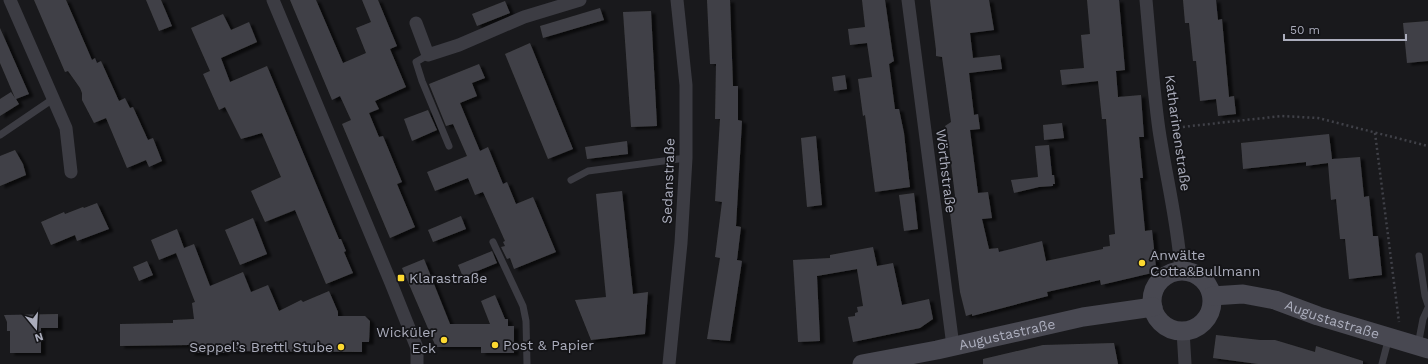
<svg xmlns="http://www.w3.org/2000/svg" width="1428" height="364" viewBox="0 0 1428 364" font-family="'Work Sans',sans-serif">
	<defs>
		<filter id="shadow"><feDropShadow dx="4.5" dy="2.5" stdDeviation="1" flood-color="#0009"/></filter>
	</defs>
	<rect width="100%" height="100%" fill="#19191c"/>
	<!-- building -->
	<g fill="#414146" filter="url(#shadow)">
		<polygon points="34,0 66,0 92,60 95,58 97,63 101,61 119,101 125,98 130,108 133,107 148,140 153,138 162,161 149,167 146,160 127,168 106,118 94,123 82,100 82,93 80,88 68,71 65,72"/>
		<polygon points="146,0 161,0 172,26 159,31"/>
		<polygon points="290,0 316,0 343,63 366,53 356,28 371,22 362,0 378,0 397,46 390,49 406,87 375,101 379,109 369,113 379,137 383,136 402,182 397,184 415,227 390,238 342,124 351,120 340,96 332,100"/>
		<polygon points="707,0 730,0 733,86 738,86 738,120 742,121 736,226 741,227 737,260 742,261 730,341 707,339 720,258 715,257 722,202 715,201 720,119 715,119 716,64 710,64"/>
		<polygon points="862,0 885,0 893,56 894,61 889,64 895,109 899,109 904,133 910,187 875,192 865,115 863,116 858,79 872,77 867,43 850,45 848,29 865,27"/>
		<polygon points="930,0 989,0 994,30 970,33 973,58 1000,55 1002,69 969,73 974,115 978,114 980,129 970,130 978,193 988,192 992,218 982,219 989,249 998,248 999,252 1042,241 1046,261 1103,249 1103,247 1110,246 1109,235 1115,234 1106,119 1102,119 1098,81 1062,85 1060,70 1084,68 1081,35 1090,34 1087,0 1119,0 1125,70 1116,71 1118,97 1141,95 1144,137 1139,137 1143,178 1140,178 1145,231 1152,230 1156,267 1152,273 1101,285 1100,280 1047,292 1048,296 972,316 972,314 966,316 960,292 948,197 955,196 947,130 945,126 951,122 942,57 936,56 936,50"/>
		<polygon points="1183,0 1216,0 1218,20 1222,19 1229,97 1234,96 1236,114 1218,116 1216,99 1200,101 1196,61 1193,61 1189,23 1185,23"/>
		<polygon points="505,1 510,13 477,26 472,14"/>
		<polygon points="600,8 604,20 543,38 540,26"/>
		<polygon points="651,11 657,126 631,127 623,12"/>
		<polygon points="223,14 231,30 249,22 257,42 221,58 230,82 267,66 339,239 341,239 346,251 344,252 353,273 326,284 295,210 265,222 251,191 281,177 262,133 241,139 225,107 219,110 203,74 210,71 191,28"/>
		<polygon points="1428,21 1428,61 1407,63 1403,23"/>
		<polygon points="0,28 29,94 16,99 19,104 0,116 0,99 11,92 15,98 0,63"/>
		<polygon points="530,43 573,149 548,159 505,54"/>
		<polygon points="479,64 485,78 472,83 477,96 460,103 480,151 488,147 503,184 507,182 516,204 533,197 556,252 514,269 510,258 507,259 501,247 505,246 503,242 505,241 483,192 475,195 468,178 435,191 427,172 467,156 453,124 446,126 429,84"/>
		<polygon points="845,75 847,89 834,91 832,77"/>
		<polygon points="428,110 437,130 412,141 404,119"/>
		<polygon points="1062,123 1064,138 1044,140 1043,125"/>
		<polygon points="1329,134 1332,159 1360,157 1364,197 1369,196 1373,236 1378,236 1382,275 1349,279 1345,239 1340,239 1336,199 1331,200 1328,163 1306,166 1306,162 1243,169 1241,143"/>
		<polygon points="816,136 822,205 807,207 801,138"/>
		<polygon points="627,141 628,154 587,159 585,147"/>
		<polygon points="1049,145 1052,175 1054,175 1055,184 1053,184 1053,186 1039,187 1014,193 1011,180 1038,177 1035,146"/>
		<polygon points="15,150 23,164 26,175 0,186 0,156"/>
		<polygon points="622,191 633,294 648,292 645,334 591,340 575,300 606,297 596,194"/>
		<polygon points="914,193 918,229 904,231 899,195"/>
		<polygon points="97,203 109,229 77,241 75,235 51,245 41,222 64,212 65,214 83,207 84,208"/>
		<polygon points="461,216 466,229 433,242 428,230"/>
		<polygon points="253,218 267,254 240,265 225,230"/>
		<polygon points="177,229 184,248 194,244 210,286 243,272 251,292 268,285 279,311 301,300 303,302 329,291 338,312 338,316 365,316 370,321 369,342 362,342 362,352 225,351 224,353 190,353 190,345 120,346 120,324 173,323 173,320 194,319 192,303 195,302 176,253 159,260 151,240"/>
		<polygon points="873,247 877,266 893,263 902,305 929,299 933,319 920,328 853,342 848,317 855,316 855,313 858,312 857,307 863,306 857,269 817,276 820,341 798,342 793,260 830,258 830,255"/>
		<polygon points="492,251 497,263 463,277 458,265"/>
		<polygon points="424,259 450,324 490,324 481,301 495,295 505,319 508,319 508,326 514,326 514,353 481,353 481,347 436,347 402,268"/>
		<polygon points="147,261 153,275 139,281 133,267"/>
		<polygon points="58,314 58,328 41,328 41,353 10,353 10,331 7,331 7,322 4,315"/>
		<polygon points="1216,335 1260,340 1275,340 1315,352 1316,346 1363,361 1363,364 1258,364 1213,358"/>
		<polygon points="1114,343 1118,364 983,364 983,359 1043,345"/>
	</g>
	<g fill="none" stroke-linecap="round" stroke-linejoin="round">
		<!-- path -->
		<g stroke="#404148" stroke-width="2.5" stroke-dasharray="2 3" stroke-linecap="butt">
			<polyline points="1173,128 1282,116 1318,118 1428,146"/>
			<polyline points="1375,133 1399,322"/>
		</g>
		<!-- service -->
		<g stroke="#3c3c43" stroke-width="7">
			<polyline points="428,55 416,62 422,81 449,146"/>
			<polyline points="0,135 53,99"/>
			<polyline points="571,180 588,171 686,158"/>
			<polyline points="493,242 523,306 526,321 527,364"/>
			<polyline points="1419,256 1425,296 1428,305"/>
			<polyline points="1418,345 1423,319 1428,308"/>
			<polyline points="1382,364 1389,337"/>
		</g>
		<!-- minor -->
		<g stroke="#3c3c43" stroke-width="13">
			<polyline points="10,0 66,128 71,172"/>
			<polyline points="273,0 391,283 417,348 417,364"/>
			<polyline points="908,0 953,346"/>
			<path d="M1146 0C1150 43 1153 87 1159 130 1166 177 1178 223 1181 271"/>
			<polyline points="416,23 428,55 459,45 524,17 580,0"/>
			<polyline points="1183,331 1185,364"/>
			<polyline points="669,364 681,243 686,158 686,85 677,0"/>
		</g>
		<!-- secondary -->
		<g stroke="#484851" stroke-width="19">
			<circle cx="1182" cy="301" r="30"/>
			<path id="s1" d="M1212 296 1243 294 1275 300 1318 316 1428 349"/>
			<path id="s2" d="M862 364 937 350 1083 317 1153 307"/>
		</g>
	</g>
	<!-- markers -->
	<g fill="#fdd930" stroke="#141417" stroke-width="1.5">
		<circle cx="1142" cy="263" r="4"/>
		<rect x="397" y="274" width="8" height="8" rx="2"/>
		<circle cx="444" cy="340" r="4"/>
		<circle cx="495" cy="345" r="4"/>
		<circle cx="341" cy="347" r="4"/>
	</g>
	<g text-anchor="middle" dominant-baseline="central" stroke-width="3.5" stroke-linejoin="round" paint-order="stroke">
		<!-- street labels -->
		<g font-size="14" fill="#abadbc" stroke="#141417">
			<text transform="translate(1178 133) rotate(82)">Katharinenstraße</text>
			<text transform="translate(946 171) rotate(83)">Wörthstraße</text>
			<text transform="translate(668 181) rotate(-88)">Sedanstraße</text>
			<text stroke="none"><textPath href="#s1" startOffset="124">Augustastraße</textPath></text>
			<text stroke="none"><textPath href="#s2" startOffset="148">Augustastraße</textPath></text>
		</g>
		<!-- poi labels -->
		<g font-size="14" fill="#abadbc" stroke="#141417" text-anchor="start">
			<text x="1150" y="255">Anwälte<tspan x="1150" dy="16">Cotta&amp;Bullmann</tspan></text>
			<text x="409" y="278">Klarastraße</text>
			<text x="436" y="332" text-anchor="end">Wicküler<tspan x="436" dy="16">Eck</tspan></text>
			<text x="503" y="345">Post &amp; Papier</text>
			<text x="333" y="347" text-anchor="end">Seppel’s Brettl Stube</text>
		</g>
	</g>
	<!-- north arrow -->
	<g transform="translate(36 328) rotate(162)" stroke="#141417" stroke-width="3" paint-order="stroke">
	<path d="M0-3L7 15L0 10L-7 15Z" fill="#abadbc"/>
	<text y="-6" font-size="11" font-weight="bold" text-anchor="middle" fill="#abadbc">N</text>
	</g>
	<!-- scale -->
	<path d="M1284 34v6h122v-6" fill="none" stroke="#abadbc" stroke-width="2"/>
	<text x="1290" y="34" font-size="12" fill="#abadbc" stroke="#141417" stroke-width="3" paint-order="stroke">50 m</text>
</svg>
